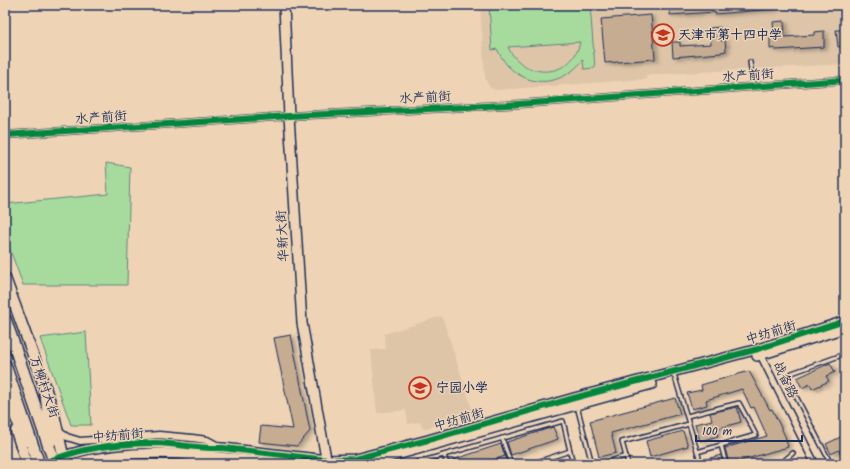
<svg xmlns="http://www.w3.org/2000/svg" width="850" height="469" viewBox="0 0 850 469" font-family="Kalam,'LXGW WenKai TC',sans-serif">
	<defs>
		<filter id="shadow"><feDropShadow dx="3.5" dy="2" stdDeviation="2" flood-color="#0004"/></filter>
	</defs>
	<rect width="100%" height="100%" fill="#eed4b5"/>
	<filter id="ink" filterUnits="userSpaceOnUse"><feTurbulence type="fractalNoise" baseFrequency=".025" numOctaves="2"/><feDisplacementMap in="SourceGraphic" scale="8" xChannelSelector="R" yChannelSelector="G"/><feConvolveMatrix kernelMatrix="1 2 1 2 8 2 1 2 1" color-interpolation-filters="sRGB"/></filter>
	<g filter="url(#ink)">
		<!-- built -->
		<g fill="#dec5a8">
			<polygon points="480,5 845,5 845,64 646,75 646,79 496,90 489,87 485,78"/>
			<polygon points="442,316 474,415 423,429 420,422 408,424 406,410 377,413 371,350 386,349 384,334"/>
		</g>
		<!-- green -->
		<g fill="#a7db9d" stroke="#61857e" fill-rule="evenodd">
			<path d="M489 5H590L595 68 584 69 583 60C563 85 531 90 507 65 503 60 500 55 497 49L492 50ZM580 42C572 80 523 80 508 47Z"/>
			<polygon points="106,163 130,167 127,285 23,285 5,236 5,204 108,194"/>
			<polygon points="86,332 91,425 71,425 40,338"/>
		</g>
		<!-- building -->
		<g fill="#c6ac91" stroke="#1b2f5e" filter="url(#shadow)">
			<polygon points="670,5 775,5 775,9 715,14 715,12 670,15"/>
			<polygon points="651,15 655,59 605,63 601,19"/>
			<polygon points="784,21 785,37 814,35 814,32 824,31 824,47 775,50 775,48 770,49 770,37 774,37 773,22"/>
			<polygon points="720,27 721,41 725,40 726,51 721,52 721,53 673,57 672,42 680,42 680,46 711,44 710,28"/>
			<polygon points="836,30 845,30 845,46 838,47"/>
			<polygon points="291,335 310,431 297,446 259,442 261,426 293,429 274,338"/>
			<polygon points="830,363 835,372 826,376 829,381 812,389 810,384 802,388 797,378"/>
			<polygon points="749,371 770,410 772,409 785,436 788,447 729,464 725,448 767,436 754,407 751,408 742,389 706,400 707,405 692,409 687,393 702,390 701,385"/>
			<polygon points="675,398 680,414 611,433 616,453 599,457 590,421"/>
			<polygon points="737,407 741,422 716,429 718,436 700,441 695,424 712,420 710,413"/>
			<polygon points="553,427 558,439 511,455 507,442"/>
			<polygon points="683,431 688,446 650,457 646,441"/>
			<polygon points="845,435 845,453 841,455 839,450 831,454 826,444"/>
			<polygon points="501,444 505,456 482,464 450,464 449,461"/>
			<polygon points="721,455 723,464 704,464 703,460"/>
		</g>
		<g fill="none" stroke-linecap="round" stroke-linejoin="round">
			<!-- lane casing -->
			<g stroke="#1b2f5e" stroke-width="6">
				<g id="lane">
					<polyline points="750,62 753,86"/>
					<polyline points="674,374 701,464"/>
					<polyline points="577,406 592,464"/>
					<polyline points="687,416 739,403 756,435 697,452"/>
					<polyline points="502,438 511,464"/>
					<polyline points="721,445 726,464"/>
					<polyline points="444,455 447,464"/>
					<polyline points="412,464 563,421 573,464"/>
					<polyline points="531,464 570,451"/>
					<polyline points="601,464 626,456"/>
					<polyline points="628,464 622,442 689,424"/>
					<polyline points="684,464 699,460"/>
					<polyline points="780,464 793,453"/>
					<polyline points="831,464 789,383 788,377 792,373 845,354"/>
				</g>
			</g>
			<!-- street casing -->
			<g stroke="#1b2f5e" stroke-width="9">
				<g id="street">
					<polyline points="5,135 289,116 506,105 845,80"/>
					<polyline points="759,352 815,464"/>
					<polyline points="58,431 67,437 80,441 159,435 192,438 207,440 220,447"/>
					<path d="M115 464C149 459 184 467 217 459"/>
				</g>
			</g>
			<!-- secondary casing -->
			<g stroke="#1b2f5e" stroke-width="12">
				<g id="secondary">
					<polyline points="284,5 289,116 302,323 327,464"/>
					<polyline points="757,356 845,328"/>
					<path d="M70 454C98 446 129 442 159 444 180 445 202 449 223 448L327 460 355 459 428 440 574 398 758 349 845 321"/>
					<path d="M72 464C144 444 215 457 287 464"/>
					<polyline points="364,464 652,384"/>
				</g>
			</g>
			<!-- primary casing -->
			<g stroke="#1b2f5e" stroke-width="13">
				<g id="primary">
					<polyline points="5,278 53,410 65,464"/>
					<polyline points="5,396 27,441"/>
					<polyline points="16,431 27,464"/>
				</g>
			</g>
			<!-- highway casing -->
			<g stroke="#1b2f5e" stroke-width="14">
				<g id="highway">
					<polyline points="5,319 55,464"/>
					<polyline points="5,365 39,464"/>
					<polyline points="45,388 52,440"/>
				</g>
			</g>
			<!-- lane -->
			<use href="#lane" stroke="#eed4b5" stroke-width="3"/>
			<!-- street -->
			<use href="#street" stroke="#eed4b5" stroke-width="6"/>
			<!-- secondary -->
			<use href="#secondary" stroke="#eed4b5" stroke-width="9"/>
			<!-- primary -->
			<use href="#primary" stroke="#eed4b5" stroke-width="10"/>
			<!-- highway -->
			<use href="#highway" stroke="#eed4b5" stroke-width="11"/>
			<!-- cycleway casing -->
			<g stroke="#eed4b5" stroke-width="8">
				<g id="cycleway">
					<polyline points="5,135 289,116 506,105 845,80"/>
					<path d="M41 464C55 459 70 453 85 450 108 445 132 443 156 443 178 444 201 449 223 448L327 460 355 459 428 440 574 398 758 349 845 321"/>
				</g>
			</g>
			<!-- cycleway -->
			<use href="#cycleway" stroke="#00873e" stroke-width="6"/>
		</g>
	</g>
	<!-- icons -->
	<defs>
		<g id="school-ring" transform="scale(1.15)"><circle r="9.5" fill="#eed4b5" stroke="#c8321e" stroke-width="1.5"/><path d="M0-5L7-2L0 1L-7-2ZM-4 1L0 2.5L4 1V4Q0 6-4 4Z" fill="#c8321e"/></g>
	</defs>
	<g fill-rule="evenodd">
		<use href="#school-ring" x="663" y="35"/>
		<use href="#school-ring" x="420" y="388"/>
	</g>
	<g text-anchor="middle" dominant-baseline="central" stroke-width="3" stroke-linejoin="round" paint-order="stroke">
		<!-- poi labels -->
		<g font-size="13" font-weight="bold" fill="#1b2f5e" stroke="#eed4b5" text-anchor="start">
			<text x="678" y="35">天津市第十四中学</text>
			<text x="436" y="388">宁园小学</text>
		</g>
		<!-- street labels -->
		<g font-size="13" fill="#1b2f5e" stroke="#eed4b5">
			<text transform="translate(748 76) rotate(-4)">水产前街</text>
			<text transform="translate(425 98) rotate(-3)">水产前街</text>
			<text transform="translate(101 118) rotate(-4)">水产前街</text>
			<text transform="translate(283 236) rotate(-93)">华新大街</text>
			<text transform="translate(771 333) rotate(-17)">中纺前街</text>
			<text transform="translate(785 380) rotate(64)">战备路</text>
			<text transform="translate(44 387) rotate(71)">万柳村大街</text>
			<text transform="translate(459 420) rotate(-16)">中纺前街</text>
			<text transform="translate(118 436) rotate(-5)">中纺前街</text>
		</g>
	</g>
	<!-- margin -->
	<rect width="850" height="469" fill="none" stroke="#eed4b5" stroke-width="20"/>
	<rect x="10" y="10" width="830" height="449" fill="none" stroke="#1b2f5e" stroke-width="1.5" filter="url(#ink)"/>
	<!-- scale -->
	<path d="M696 435v6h106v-6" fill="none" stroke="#1b2f5e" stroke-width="2"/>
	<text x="702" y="435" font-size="12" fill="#1b2f5e" stroke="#eed4b5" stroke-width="3" paint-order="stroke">100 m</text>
</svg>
